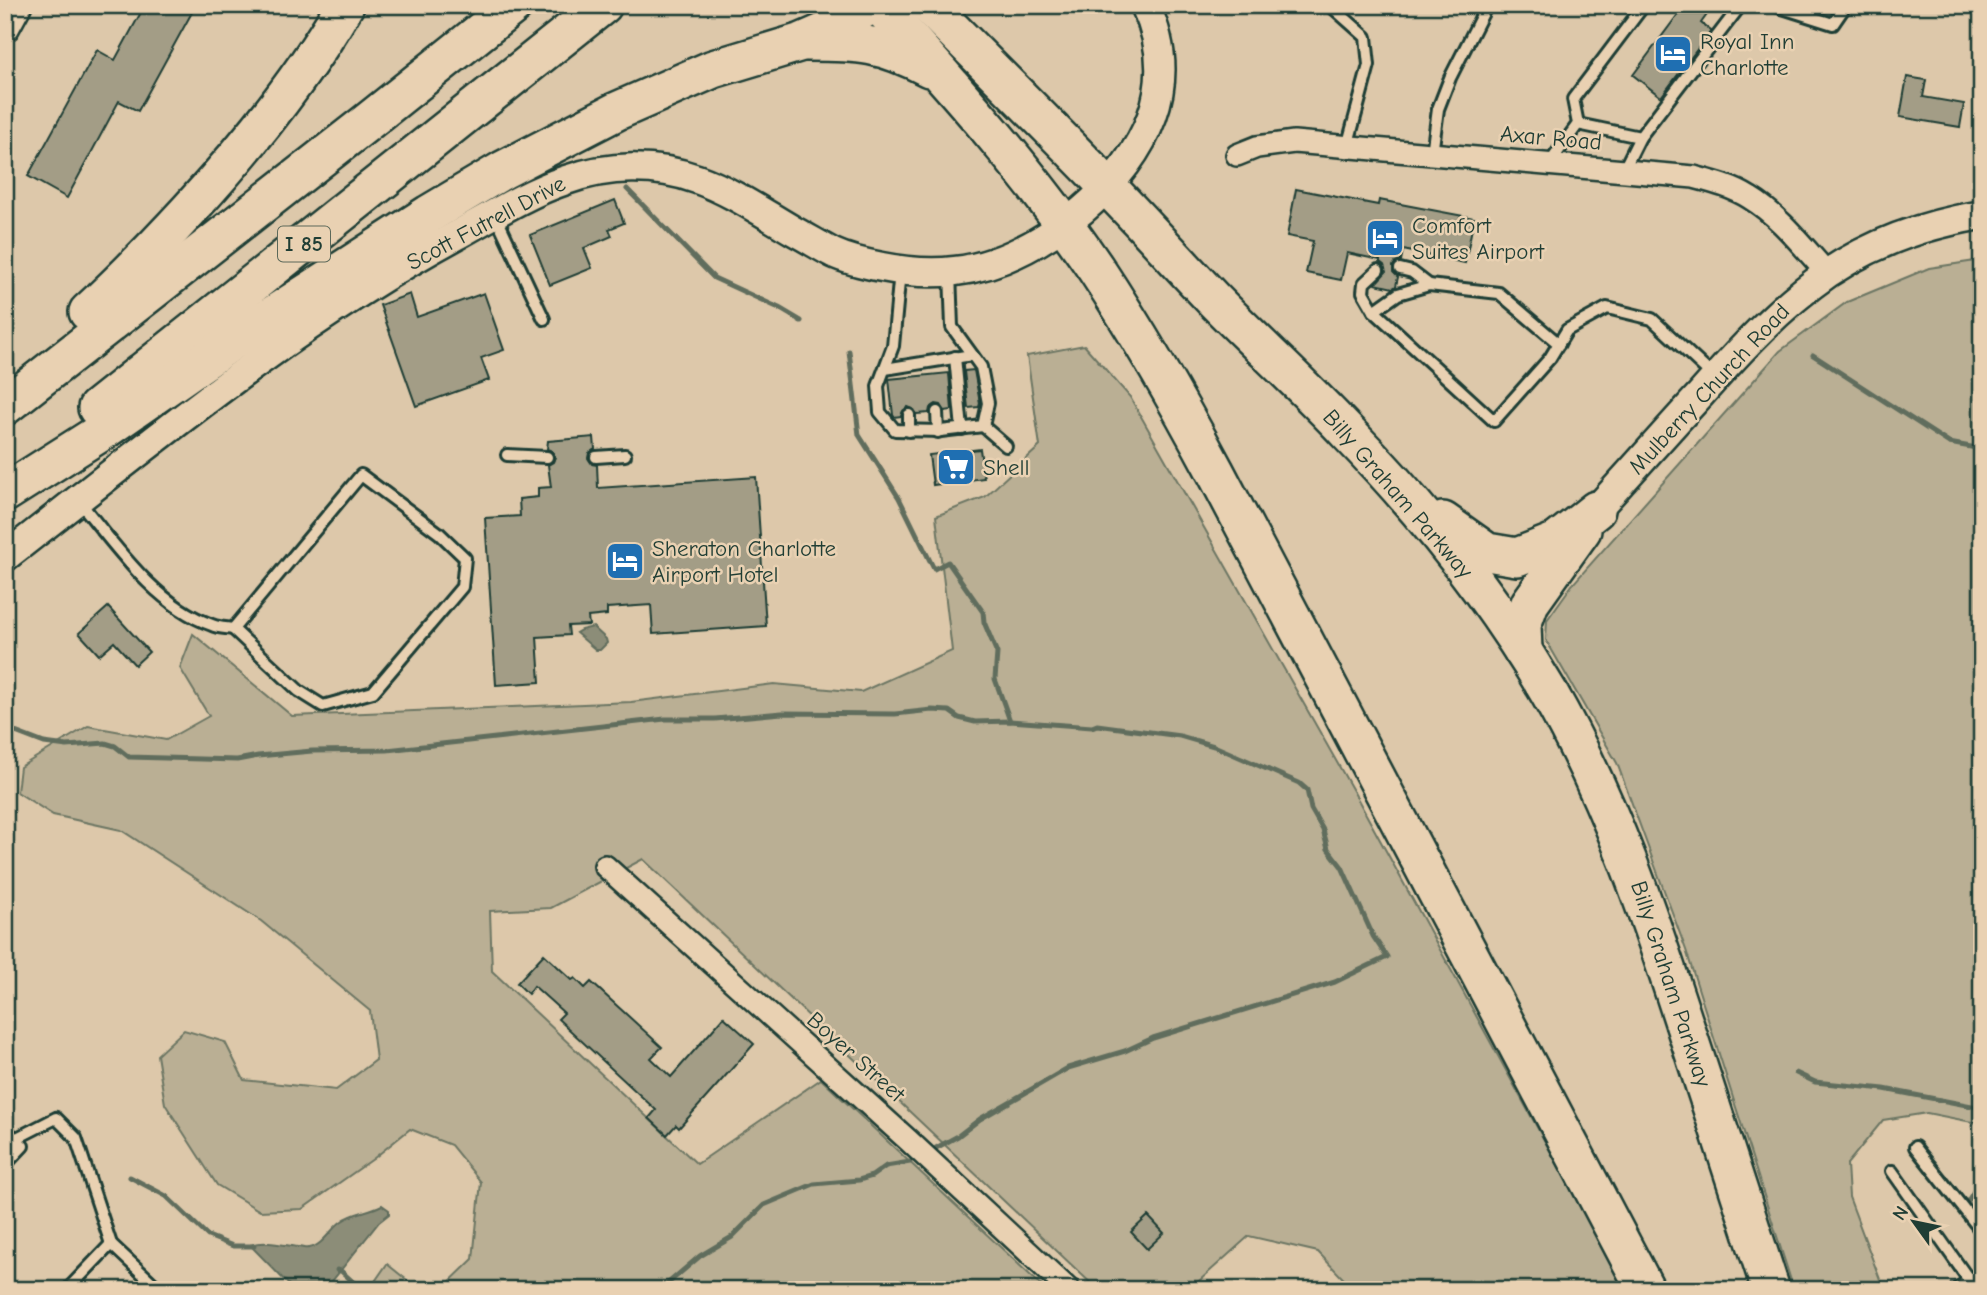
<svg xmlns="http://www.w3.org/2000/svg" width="1987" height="1295" viewBox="0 0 1987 1295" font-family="'Comic Neue',sans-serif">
	<rect width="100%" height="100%" fill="#ddc8aa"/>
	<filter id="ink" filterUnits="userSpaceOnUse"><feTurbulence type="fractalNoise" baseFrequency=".0143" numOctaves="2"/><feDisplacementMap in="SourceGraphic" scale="14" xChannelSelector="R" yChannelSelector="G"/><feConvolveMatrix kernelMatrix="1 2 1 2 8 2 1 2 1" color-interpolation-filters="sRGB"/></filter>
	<g filter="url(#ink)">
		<!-- green -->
		<g fill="#baaf94" stroke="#6c7664" stroke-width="2">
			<polygon points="1982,260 1982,1124 1927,1113 1883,1120 1847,1164 1849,1197 1884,1290 1794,1290 1686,950 1617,763 1546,640 1547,620 1572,585 1780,351 1847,302 1929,268"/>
			<polygon points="1084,345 1130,397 1356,796 1626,1290 1354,1290 1318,1252 1249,1236 1189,1290 1098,1290 643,859 551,908 490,911 492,971 697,1164 821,1079 1046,1290 441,1290 473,1259 481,1182 451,1145 410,1129 373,1159 302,1209 260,1211 217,1185 165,1104 157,1055 184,1030 225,1042 244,1080 336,1090 376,1060 370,1011 261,921 121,830 53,815 17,792 20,767 88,726 166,740 209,716 180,668 193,634 292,716 631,702 774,684 861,692 952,651 936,516 985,497 1040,446 1027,356"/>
			<polygon points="387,1264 412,1284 429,1290 369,1290"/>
		</g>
		<!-- water -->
		<g fill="#8c8d78" stroke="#606d5d" stroke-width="2">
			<polygon points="593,627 606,639 607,643 600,650 596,650 576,633 581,630"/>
			<path d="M382 1205 389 1210V1214L379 1222 325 1290 293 1289 250 1245C266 1240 282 1245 298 1247 302 1247 305 1249 309 1248 323 1246 331 1228 342 1221 354 1212 369 1212 382 1205Z"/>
		</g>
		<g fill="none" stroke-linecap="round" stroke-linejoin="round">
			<!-- stream -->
			<g stroke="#606d5d" stroke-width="5">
				<polyline points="627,189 714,278 779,308 801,321"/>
				<polyline points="849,351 859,435 899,498 934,569 948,562 983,612 984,622 997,653 995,679 1010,721"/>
				<polyline points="1813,355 1949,443 1982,449"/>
				<polyline points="5,728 44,743 67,746 105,743 115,746 129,757 237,760 258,756 312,751 387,750 665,719 715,719 782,713 895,714 932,710 949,711 959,718 975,722 1010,721 1092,727 1097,725 1180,736 1214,746 1299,783 1307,790 1311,809 1323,830 1328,849 1342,867 1373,936 1387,957 1335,982 1153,1038 1125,1051 1068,1068 980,1119 958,1136 936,1148"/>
				<polyline points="1796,1073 1815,1082 1884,1089 1982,1108"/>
				<polyline points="130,1177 166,1196 208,1236 233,1246 254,1246"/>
				<polyline points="1966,1204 1982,1178"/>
				<polyline points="337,1270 341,1271 362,1290"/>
				<polyline points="660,1290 700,1256 732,1237 764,1205 814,1184 859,1180 872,1176 886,1166 910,1162"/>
			</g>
		</g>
		<!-- building -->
		<g fill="#a39d86" stroke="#1f3d34" stroke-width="2">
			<polygon points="145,5 196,5 138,111 119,101 67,198 28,176 97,50 115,60"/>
			<polygon points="1685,5 1714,5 1701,23 1711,31 1661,97 1633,75"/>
			<polygon points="1907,77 1926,80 1923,97 1964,104 1960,127 1900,117"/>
			<polygon points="1296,189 1378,205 1379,200 1474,218 1465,263 1403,250 1401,261 1395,263 1393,266 1393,272 1398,277 1396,286 1393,288 1375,284 1386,272 1384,265 1380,262 1380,260 1347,253 1341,280 1306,273 1313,241 1287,236"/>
			<polygon points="615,200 624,223 609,229 612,236 584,248 592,268 550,285 530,235"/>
			<polygon points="484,293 504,350 481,358 489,380 416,406 380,305 410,294 417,317"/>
			<polygon points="974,370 980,403 979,407 968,408 964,371"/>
			<polygon points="949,373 952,410 945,411 941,405 936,404 930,408 929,413 917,414 913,409 908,407 903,411 901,416 894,417 893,415 889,379"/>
			<polygon points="594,437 595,449 589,453 588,458 592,464 597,465 598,488 756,477 766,626 653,634 651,605 607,608 607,615 588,617 589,625 568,626 569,635 537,637 540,682 496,685 485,518 520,516 519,499 538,497 538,488 551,487 548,465 553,462 555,457 552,451 547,449 548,441"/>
			<polygon points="980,449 984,478 933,485 929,455"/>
			<polygon points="108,607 149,652 135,665 114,642 99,655 79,633"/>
			<polygon points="544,954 572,980 575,978 585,988 591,982 662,1047 651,1058 671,1077 724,1017 754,1044 679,1128 676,1125 667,1135 649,1118 656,1110 558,1019 564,1013 534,986 528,994 517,983"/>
			<polygon points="1148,1216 1164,1233 1147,1249 1131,1232"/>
		</g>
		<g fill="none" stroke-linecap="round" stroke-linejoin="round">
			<!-- lane casing -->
			<g stroke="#1f3d34" stroke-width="16">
				<g id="lane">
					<polyline points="1330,5 1366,37 1369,65 1347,147"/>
					<polyline points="1773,5 1833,24 1846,5"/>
					<polyline points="1578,124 1640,137"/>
					<polyline points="1432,154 1438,109 1450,78 1487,5"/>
					<polyline points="1549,164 1578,124 1573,99 1644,5"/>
					<polyline points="1623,171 1640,137 1741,5"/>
					<polyline points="495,214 544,319"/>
					<polyline points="1400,269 1412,272 1429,285"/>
					<polyline points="900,271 893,346 878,386 880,412 895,430 941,431 983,426 988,403 981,367 952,327 950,272"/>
					<polyline points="1374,311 1363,292 1364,283 1378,270"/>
					<polyline points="1559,344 1499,293 1429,285 1398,294 1374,311 1494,421 1550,358 1567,330 1607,308 1652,319 1713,376"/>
					<polyline points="955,357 962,429"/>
					<polyline points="885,369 972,355"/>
					<polyline points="937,412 938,432"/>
					<polyline points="909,415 909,431"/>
					<polyline points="983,426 1006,446"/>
					<polyline points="507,455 547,457"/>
					<polyline points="596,457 625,455"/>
					<polygon points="361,475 439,533 465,558 462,587 373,692 323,706 299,691 233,629"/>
					<path d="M78 500C115 545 155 605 212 625 218 628 227 628 233 629"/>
					<polyline points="5,1129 23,1146 5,1165"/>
					<polyline points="15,1139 56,1118 76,1138 111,1244"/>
					<polyline points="1915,1147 1982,1232"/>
					<polyline points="1892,1171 1969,1280"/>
					<polyline points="67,1290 111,1244 160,1290"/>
					<polyline points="1955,1290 1982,1272"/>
				</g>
			</g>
			<!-- street casing -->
			<g stroke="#1f3d34" stroke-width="26">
				<g id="street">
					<path d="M1237 155 1257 147 1294 142 1694 177C1713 182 1733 187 1750 198 1780 216 1804 248 1828 274"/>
					<polyline points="605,866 908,1140 1069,1290"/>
				</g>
			</g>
			<!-- secondary casing -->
			<g stroke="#1f3d34" stroke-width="33">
				<g id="secondary">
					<polyline points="5,27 17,5"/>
					<path d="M1596 510C1631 472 1665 433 1700 395 1739 351 1779 307 1828 273 1874 242 1927 224 1982 215"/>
					<path d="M5 557C150 444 293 324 455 236 491 216 527 193 566 180 608 165 656 164 697 179 731 191 763 213 794 231 807 238 820 246 833 253 848 260 866 264 882 267 907 272 930 274 955 271 1019 264 1088 215 1126 164 1162 115 1172 62 1145 5"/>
				</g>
			</g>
			<!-- highway casing -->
			<g stroke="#1f3d34" stroke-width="42">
				<g id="highway">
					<path d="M879 5C956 89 1032 175 1096 269 1139 334 1178 402 1215 471L1646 1290"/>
					<path d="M928 5C987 65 1047 124 1105 184 1142 222 1177 261 1213 299 1257 344 1304 386 1347 432 1424 511 1493 598 1549 693 1611 801 1650 917 1688 1035 1716 1120 1743 1205 1771 1290"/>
					<path d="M807 42C860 42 882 43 929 68"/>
					<path d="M88 312C124 279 157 245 190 209 248 146 302 79 345 5"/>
					<polyline points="5,406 365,124 514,5"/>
					<polyline points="97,408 603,5"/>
					<polyline points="5,493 106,429 231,342 429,214 503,170 617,111 713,69 802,42 825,32 871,5"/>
					<polyline points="1443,521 1487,552 1517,557 1557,541 1596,510"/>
					<polyline points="1523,651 1522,625 1530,603 1582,530"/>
				</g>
			</g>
			<!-- lane -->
			<use href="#lane" stroke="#e9d1b2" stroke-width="10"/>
			<!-- street -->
			<use href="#street" stroke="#e9d1b2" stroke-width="21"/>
			<!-- secondary -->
			<use href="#secondary" stroke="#e9d1b2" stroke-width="28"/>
			<!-- highway -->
			<use href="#highway" stroke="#e9d1b2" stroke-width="37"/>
		</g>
	</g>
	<!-- icons -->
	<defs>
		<g id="hotel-square" transform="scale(2.0125)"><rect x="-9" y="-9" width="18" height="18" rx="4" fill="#1f6fb2" stroke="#e9d1b2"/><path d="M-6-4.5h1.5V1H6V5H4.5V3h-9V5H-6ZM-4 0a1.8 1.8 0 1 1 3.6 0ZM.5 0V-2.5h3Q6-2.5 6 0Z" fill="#fff"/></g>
		<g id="supermarket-square" transform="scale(2.0125)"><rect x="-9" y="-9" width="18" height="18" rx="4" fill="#1f6fb2" stroke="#e9d1b2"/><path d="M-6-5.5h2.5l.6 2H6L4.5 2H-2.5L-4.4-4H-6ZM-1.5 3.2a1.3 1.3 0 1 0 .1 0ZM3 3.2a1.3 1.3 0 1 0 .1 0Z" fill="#fff"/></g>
	</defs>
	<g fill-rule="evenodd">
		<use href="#hotel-square" x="1673" y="54"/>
		<use href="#hotel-square" x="1385" y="238"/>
		<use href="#supermarket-square" x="956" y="467"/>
		<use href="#hotel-square" x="625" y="561"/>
	</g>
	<g text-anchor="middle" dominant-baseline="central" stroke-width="5" stroke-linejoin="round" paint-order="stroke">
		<!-- shield labels -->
		<rect fill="#e9d1b2" stroke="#5c695a" stroke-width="2" x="278" y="226.5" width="52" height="35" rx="5"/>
		<g font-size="21" font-weight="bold" fill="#1f3d34">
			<text x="304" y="244">I 85</text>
		</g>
		<!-- poi labels -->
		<g font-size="23" fill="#1f3d34" stroke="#e9d1b2" text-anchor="start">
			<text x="1700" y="41">Royal Inn<tspan x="1700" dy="26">Charlotte</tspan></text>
			<text x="1412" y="225">Comfort<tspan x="1412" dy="26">Suites Airport</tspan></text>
			<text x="983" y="467">Shell</text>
			<text x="652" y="548">Sheraton Charlotte<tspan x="652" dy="26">Airport Hotel</tspan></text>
		</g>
		<!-- street labels -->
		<g font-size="23" fill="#1f3d34" stroke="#e9d1b2">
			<text transform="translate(1551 138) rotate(5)">Axar Road</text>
			<text transform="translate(486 223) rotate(-28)">Scott Futrell Drive</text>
			<text transform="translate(1709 389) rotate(-47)">Mulberry Church Road</text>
			<text transform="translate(1398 494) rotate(49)">Billy Graham Parkway</text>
			<text transform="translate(1671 984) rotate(72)">Billy Graham Parkway</text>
			<text transform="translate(856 1057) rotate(42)">Boyer Street</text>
		</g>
	</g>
	<!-- margin -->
	<rect width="1987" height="1295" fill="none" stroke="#e9d1b2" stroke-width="28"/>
	<rect x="14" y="14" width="1959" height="1267" fill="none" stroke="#1f3d34" stroke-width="2.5" filter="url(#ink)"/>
	<!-- north arrow -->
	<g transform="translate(1914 1222) rotate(303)" stroke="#e9d1b2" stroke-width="5" paint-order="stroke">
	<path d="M0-5L12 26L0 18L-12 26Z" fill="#1f3d34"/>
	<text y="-10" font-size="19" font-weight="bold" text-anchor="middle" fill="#1f3d34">N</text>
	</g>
</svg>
